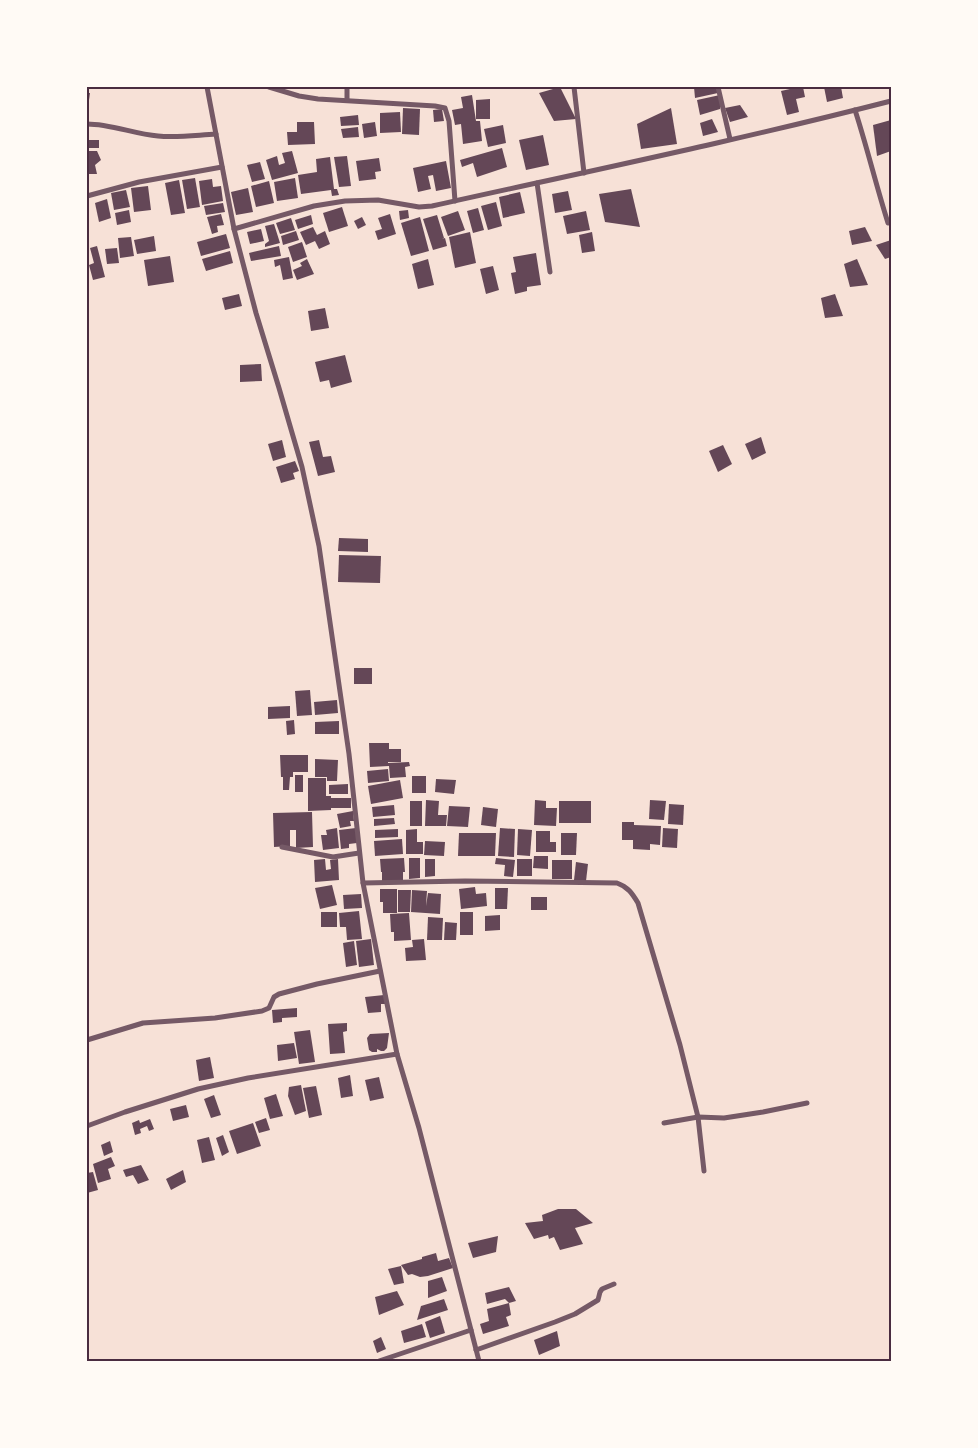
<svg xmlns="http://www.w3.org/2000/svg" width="978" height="1448" viewBox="0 0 978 1448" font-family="'Golos Text',sans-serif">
	<rect width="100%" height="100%" fill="#f7e1d7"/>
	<!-- building -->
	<g fill="#644757">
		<polygon points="560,87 576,119 554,121 539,93"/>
		<polygon points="694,87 716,87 718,93 695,98"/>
		<polygon points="799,87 803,87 805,97 796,99 799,112 787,115 781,91"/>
		<polygon points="824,87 841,87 843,98 827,102"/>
		<polygon points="87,93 90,93 88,107 87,107"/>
		<polygon points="472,95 476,121 480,121 482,141 463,144 461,124 455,125 452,110 463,108 461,97"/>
		<polygon points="720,95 720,109 700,115 697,100"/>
		<polygon points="490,99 490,119 476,119 476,100"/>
		<polygon points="740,105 748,117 730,122 725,108"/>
		<polygon points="403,108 420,109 419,135 402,134"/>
		<polygon points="671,108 677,144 641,149 637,124"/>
		<polygon points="442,109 444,121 434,122 433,110"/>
		<polygon points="400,112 401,132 380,133 380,113"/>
		<polygon points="358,115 359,125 341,126 340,117"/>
		<polygon points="712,119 718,132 703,136 700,123"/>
		<polygon points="891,120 891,151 877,156 873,125"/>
		<polygon points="297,122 314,122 315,144 288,145 287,132 297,132"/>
		<polygon points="375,122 377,136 364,138 362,124"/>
		<polygon points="503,125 506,143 488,147 484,129"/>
		<polygon points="358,127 359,137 343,138 341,129"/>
		<polygon points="543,135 549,165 526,170 519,140"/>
		<rect x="87" y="140" width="12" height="8"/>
		<polygon points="502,148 507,167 477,177 473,163 462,167 460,160"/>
		<polygon points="87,151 97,151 101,160 95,165 97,174 87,174"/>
		<polygon points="292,151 298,173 272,180 266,160 277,156 279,165 285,163 282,153"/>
		<polygon points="347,156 351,186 339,187 334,157"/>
		<polygon points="330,157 334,189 337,189 339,195 332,196 331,190 301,194 298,175 317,172 316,159"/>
		<polygon points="379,158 381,171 375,172 376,179 359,181 356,161"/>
		<polygon points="446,161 451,188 436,191 433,175 428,176 431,189 418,192 413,168"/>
		<polygon points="260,162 265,179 252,182 247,165"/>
		<polygon points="195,178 200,207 187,209 182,180"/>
		<polygon points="295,178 298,198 277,201 274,182"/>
		<polygon points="212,179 213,187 221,186 223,201 202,205 199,181"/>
		<polygon points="179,180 185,213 171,215 165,183"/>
		<polygon points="269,181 274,203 256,207 251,186"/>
		<polygon points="148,186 151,210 134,212 131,188"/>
		<polygon points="248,188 253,212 236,215 231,192"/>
		<polygon points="631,189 640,227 605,222 599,194"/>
		<polygon points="126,190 130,207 114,210 111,193"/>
		<polygon points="568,191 572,210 555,213 552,194"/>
		<polygon points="520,192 525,213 503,218 499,197"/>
		<polygon points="107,199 111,218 99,222 95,203"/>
		<polygon points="496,202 502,226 488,230 481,206"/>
		<polygon points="223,203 225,212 206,215 204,206"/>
		<polygon points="342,207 348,226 329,232 323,213"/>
		<polygon points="478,208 484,230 473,233 467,211"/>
		<polygon points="129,210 131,222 117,225 115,213"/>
		<polygon points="408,210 409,218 400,220 399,211"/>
		<polygon points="458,211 465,230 448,236 441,217"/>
		<polygon points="586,211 590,230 567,234 563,216"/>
		<polygon points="221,214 224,225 217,226 218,232 212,234 207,217"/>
		<polygon points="390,214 396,234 378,240 375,231 382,229 378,218"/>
		<polygon points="311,215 313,224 298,229 295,220"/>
		<polygon points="437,215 444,238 442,239 445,238 447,246 433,250 423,219"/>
		<polygon points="362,217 366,225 358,229 354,221"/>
		<polygon points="420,217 429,251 411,256 401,223"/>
		<polygon points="291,218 295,230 280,234 276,223"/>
		<polygon points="274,224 280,243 265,247 265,244 269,241 265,226"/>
		<polygon points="313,227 317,235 325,231 330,244 319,249 315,241 306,245 300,232"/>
		<polygon points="865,227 872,241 852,245 849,231"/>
		<polygon points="261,229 264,241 250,244 247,232"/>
		<polygon points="296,231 299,240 283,245 281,236"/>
		<polygon points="470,232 476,263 455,268 449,237"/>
		<polygon points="592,232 595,251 582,253 579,235"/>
		<polygon points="226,234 230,248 201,256 197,242"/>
		<polygon points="154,236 156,251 137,254 134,240"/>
		<polygon points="131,237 134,256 120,258 118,238"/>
		<polygon points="891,240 891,257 885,259 876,245"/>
		<polygon points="302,242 307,257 293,262 288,247"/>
		<polygon points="97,246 105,277 93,280 89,265 94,263 90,248"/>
		<polygon points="279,246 281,256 251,261 249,253"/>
		<polygon points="117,248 119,263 107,264 105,249"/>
		<polygon points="230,251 233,263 206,271 202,259"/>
		<polygon points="536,253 541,285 527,287 527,291 515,294 511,273 516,272 513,257"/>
		<polygon points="170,256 174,282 148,286 144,260"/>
		<polygon points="289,257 293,278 283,280 280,265 275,267 274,260"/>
		<polygon points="307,259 314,274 297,280 293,270 302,266 300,263"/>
		<polygon points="428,259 434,285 418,289 412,264"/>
		<polygon points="857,259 868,285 850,287 844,264"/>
		<polygon points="493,266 499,290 486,294 480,269"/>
		<polygon points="239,294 242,306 225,310 222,298"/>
		<polygon points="835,294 843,316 825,318 821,298"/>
		<polygon points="325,308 329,328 311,331 308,311"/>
		<polygon points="345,355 352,382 331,388 329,380 320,382 315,362"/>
		<polygon points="261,364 262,381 240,382 240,365"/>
		<polygon points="761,437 766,453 752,460 745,444"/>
		<polygon points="282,440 286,457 273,461 268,444"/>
		<polygon points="319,440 323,457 331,456 335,472 318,476 309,442"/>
		<polygon points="723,445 732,464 718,472 709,451"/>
		<polygon points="295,461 299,471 293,473 295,479 281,483 276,467"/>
		<polygon points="339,538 368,539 368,552 338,551"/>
		<polygon points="339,555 381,556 380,583 338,582"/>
		<rect x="354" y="668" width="18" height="16"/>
		<polygon points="310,690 312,715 297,716 295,691"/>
		<polygon points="337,700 338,713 315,715 314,702"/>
		<polygon points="290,706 290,718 268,719 268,707"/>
		<polygon points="294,720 295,734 287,735 286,721"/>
		<polygon points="339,721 339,734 315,734 315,722"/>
		<polygon points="369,743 389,743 389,749 401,749 401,762 388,762 388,763 409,762 410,766 405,767 406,777 390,778 389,766 370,767"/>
		<polygon points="280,755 308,755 308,772 293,772 293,777 290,777 289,790 283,790 283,777 281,777"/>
		<polygon points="315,759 338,760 337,781 327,781 327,777 315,777"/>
		<polygon points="388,769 389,781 368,783 367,771"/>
		<rect x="295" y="775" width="8" height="17"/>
		<rect x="412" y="776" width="14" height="17"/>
		<polygon points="308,778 326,778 326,796 331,796 331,798 351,798 351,808 331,808 331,810 308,811"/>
		<polygon points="436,779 456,780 454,794 435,792"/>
		<polygon points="400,780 403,798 371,804 368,786"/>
		<polygon points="348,784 348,794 329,794 329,785"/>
		<polygon points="426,800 439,801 438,815 447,815 446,826 425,826"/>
		<polygon points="535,800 546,801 546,808 557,808 556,826 534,825"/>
		<polygon points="650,800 666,801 664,820 649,819"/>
		<rect x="410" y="801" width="12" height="25"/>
		<rect x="559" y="801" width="32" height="22"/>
		<polygon points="669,804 684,805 683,825 668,824"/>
		<polygon points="394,805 395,815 373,817 372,807"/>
		<polygon points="449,806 470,807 468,827 447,826"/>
		<polygon points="483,807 498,809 496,827 481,825"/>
		<polygon points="353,811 354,821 350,821 351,826 340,828 337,814"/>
		<polygon points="312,812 313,847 296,848 296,830 290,830 290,846 274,847 273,813"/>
		<polygon points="394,818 395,824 374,826 374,819"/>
		<polygon points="622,822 634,822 634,825 661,826 660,845 650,844 650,850 633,849 633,840 622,840"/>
		<polygon points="337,828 339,848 323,850 321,835 327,835 326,830"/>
		<polygon points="356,828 357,843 349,844 349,848 341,849 339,830"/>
		<polygon points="500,828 515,829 514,857 498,856"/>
		<polygon points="663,828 678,829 677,848 662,847"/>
		<polygon points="398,829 398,837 375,838 375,830"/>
		<polygon points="417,829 417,842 423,842 423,854 406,854 406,830"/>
		<polygon points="518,829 532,830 530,856 517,855"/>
		<polygon points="536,831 550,831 550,842 556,842 556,852 536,852"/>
		<polygon points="459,833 496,833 495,856 458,856"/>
		<polygon points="561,833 577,833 576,855 561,855"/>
		<polygon points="402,839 403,854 375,856 374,841"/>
		<polygon points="425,841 445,842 444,856 424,855"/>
		<polygon points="534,856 548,856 548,869 533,868"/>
		<polygon points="404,858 405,872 403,872 403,881 382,881 382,872 381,872 380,859"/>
		<polygon points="409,858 420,858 420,878 409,879"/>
		<polygon points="496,858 515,860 513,877 504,876 505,865 495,864"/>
		<polygon points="325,859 326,870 331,869 330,860 338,859 339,880 315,882 314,860"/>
		<polygon points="425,859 435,859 435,876 425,877"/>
		<rect x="517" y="859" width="15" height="17"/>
		<rect x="552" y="860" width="20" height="19"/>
		<polygon points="576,862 588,864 586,881 574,880"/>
		<polygon points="332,885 337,905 320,909 315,888"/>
		<polygon points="475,887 476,894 486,893 487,906 461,909 459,889"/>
		<polygon points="495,888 508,888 507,909 495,909"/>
		<polygon points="380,889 397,889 397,913 383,913 383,902 380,902"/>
		<polygon points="398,890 411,890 410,912 398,912"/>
		<polygon points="412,890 427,891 426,906 428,893 441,894 440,914 411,912"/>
		<polygon points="361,894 362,908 344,909 343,895"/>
		<rect x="531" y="897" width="16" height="13"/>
		<polygon points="359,911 362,939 347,940 346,927 340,927 339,913"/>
		<rect x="321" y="912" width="16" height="15"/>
		<rect x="460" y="912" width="13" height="23"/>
		<polygon points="409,913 411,940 394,941 394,932 391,932 390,914"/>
		<polygon points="500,915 500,930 485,931 485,916"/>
		<polygon points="428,917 443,918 442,940 427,940"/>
		<polygon points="445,922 457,923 456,940 444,940"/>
		<polygon points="371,939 374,965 359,967 356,941"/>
		<polygon points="424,939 426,960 406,961 405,948 413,947 412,940"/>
		<polygon points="354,941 357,965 346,967 343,943"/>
		<polygon points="384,995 386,1004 381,1004 381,1012 368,1013 365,997"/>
		<polygon points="297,1008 297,1017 282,1018 282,1022 273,1023 272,1010"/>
		<polygon points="347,1023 347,1031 343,1032 345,1053 330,1054 328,1024"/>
		<polygon points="310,1030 315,1062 299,1064 294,1032"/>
		<polygon points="389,1033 387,1048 384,1051 381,1051 377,1049 377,1052 372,1052 369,1050 367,1038 370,1034"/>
		<polygon points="294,1043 297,1058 278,1061 277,1045"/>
		<polygon points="210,1057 214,1078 199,1081 196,1060"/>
		<polygon points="350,1075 353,1096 341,1098 338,1078"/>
		<polygon points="379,1077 384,1098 370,1101 365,1080"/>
		<polygon points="301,1085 306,1111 295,1115 288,1096 289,1087"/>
		<polygon points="316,1086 322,1115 309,1118 303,1088"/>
		<polygon points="276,1094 283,1116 270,1119 264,1098"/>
		<polygon points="214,1095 221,1115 211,1118 204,1099"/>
		<polygon points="186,1105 189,1117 173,1121 170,1109"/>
		<polygon points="266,1118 270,1130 259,1133 255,1122"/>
		<polygon points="150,1119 154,1129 149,1131 147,1126 140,1129 141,1133 135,1135 132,1123 139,1120 140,1123"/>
		<polygon points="253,1123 261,1146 237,1154 229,1131"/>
		<polygon points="223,1135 229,1152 222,1156 216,1138"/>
		<polygon points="209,1137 215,1160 202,1163 197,1140"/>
		<polygon points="110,1141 113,1152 104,1156 101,1145"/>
		<polygon points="111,1157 115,1166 108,1169 111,1179 98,1183 93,1164"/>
		<polygon points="141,1165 149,1180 138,1184 133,1175 126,1177 123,1170"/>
		<polygon points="183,1170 186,1182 171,1190 166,1179"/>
		<polygon points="93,1172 98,1190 87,1193 87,1173"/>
		<polygon points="558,1209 576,1209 593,1223 575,1228 583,1244 560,1250 554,1237 549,1239 548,1235 534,1239 525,1223 543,1221 542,1215"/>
		<polygon points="498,1236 496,1252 473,1258 468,1243"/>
		<polygon points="436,1253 438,1261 449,1258 453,1268 428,1276 420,1277 412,1274 408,1275 401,1265 422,1259 422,1257"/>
		<polygon points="401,1266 404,1283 394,1285 388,1269"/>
		<polygon points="442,1277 447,1291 428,1298 428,1281"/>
		<polygon points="509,1287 516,1301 509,1303 505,1299 487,1304 485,1293"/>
		<polygon points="397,1291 404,1305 379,1315 375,1297"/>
		<polygon points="444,1299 448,1310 417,1320 421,1306"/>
		<polygon points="509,1303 511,1315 506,1317 509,1326 483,1334 480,1324 489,1321 487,1309"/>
		<polygon points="440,1316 445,1333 430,1338 425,1322"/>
		<polygon points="422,1324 426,1337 404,1343 401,1331"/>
		<polygon points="557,1331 560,1346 539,1355 534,1340"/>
		<polygon points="381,1337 386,1349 377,1353 373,1341"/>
	</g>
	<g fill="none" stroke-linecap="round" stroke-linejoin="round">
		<!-- minor -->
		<g stroke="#755966" stroke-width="5">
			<polyline points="207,87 234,229 256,313 279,388 302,467 319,546 349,754 363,883 397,1054 419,1128 479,1361"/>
			<polyline points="269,87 299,96 318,99 435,106 445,108 449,121 455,201"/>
			<polyline points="574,87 584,173"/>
			<polyline points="718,87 730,139"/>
			<polyline points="347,100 347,87"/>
			<path d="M855 110C867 147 876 185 888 223"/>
			<path d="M87 124C111 124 134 134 158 136 177 138 197 135 216 134"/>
			<polyline points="537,183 550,272"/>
			<polyline points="87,196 139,182 222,167"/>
			<path d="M234 229 314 206 345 201 378 200 419 207 432 206C585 172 739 140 891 101"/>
			<polyline points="282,847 333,857 359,853"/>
			<path d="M363 883 465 881 617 883C628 887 632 893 638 903L680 1045 698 1117 704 1171"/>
			<polyline points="87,1040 143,1023 215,1018 262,1011 269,1008 274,997 279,994 317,984 380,971"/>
			<polyline points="664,1123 698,1117 724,1118 763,1112 807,1103"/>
			<polyline points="87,1126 125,1112 198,1089 248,1078 397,1054"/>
			<polyline points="476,1350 555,1322 575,1314 598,1300 600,1292 602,1289 614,1284"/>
			<polyline points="379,1361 471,1330"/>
		</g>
	</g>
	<!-- border -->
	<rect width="978" height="1448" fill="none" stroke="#fffaf5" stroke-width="177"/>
	<rect x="88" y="88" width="802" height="1272" fill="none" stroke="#4a2c40" stroke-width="2"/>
</svg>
